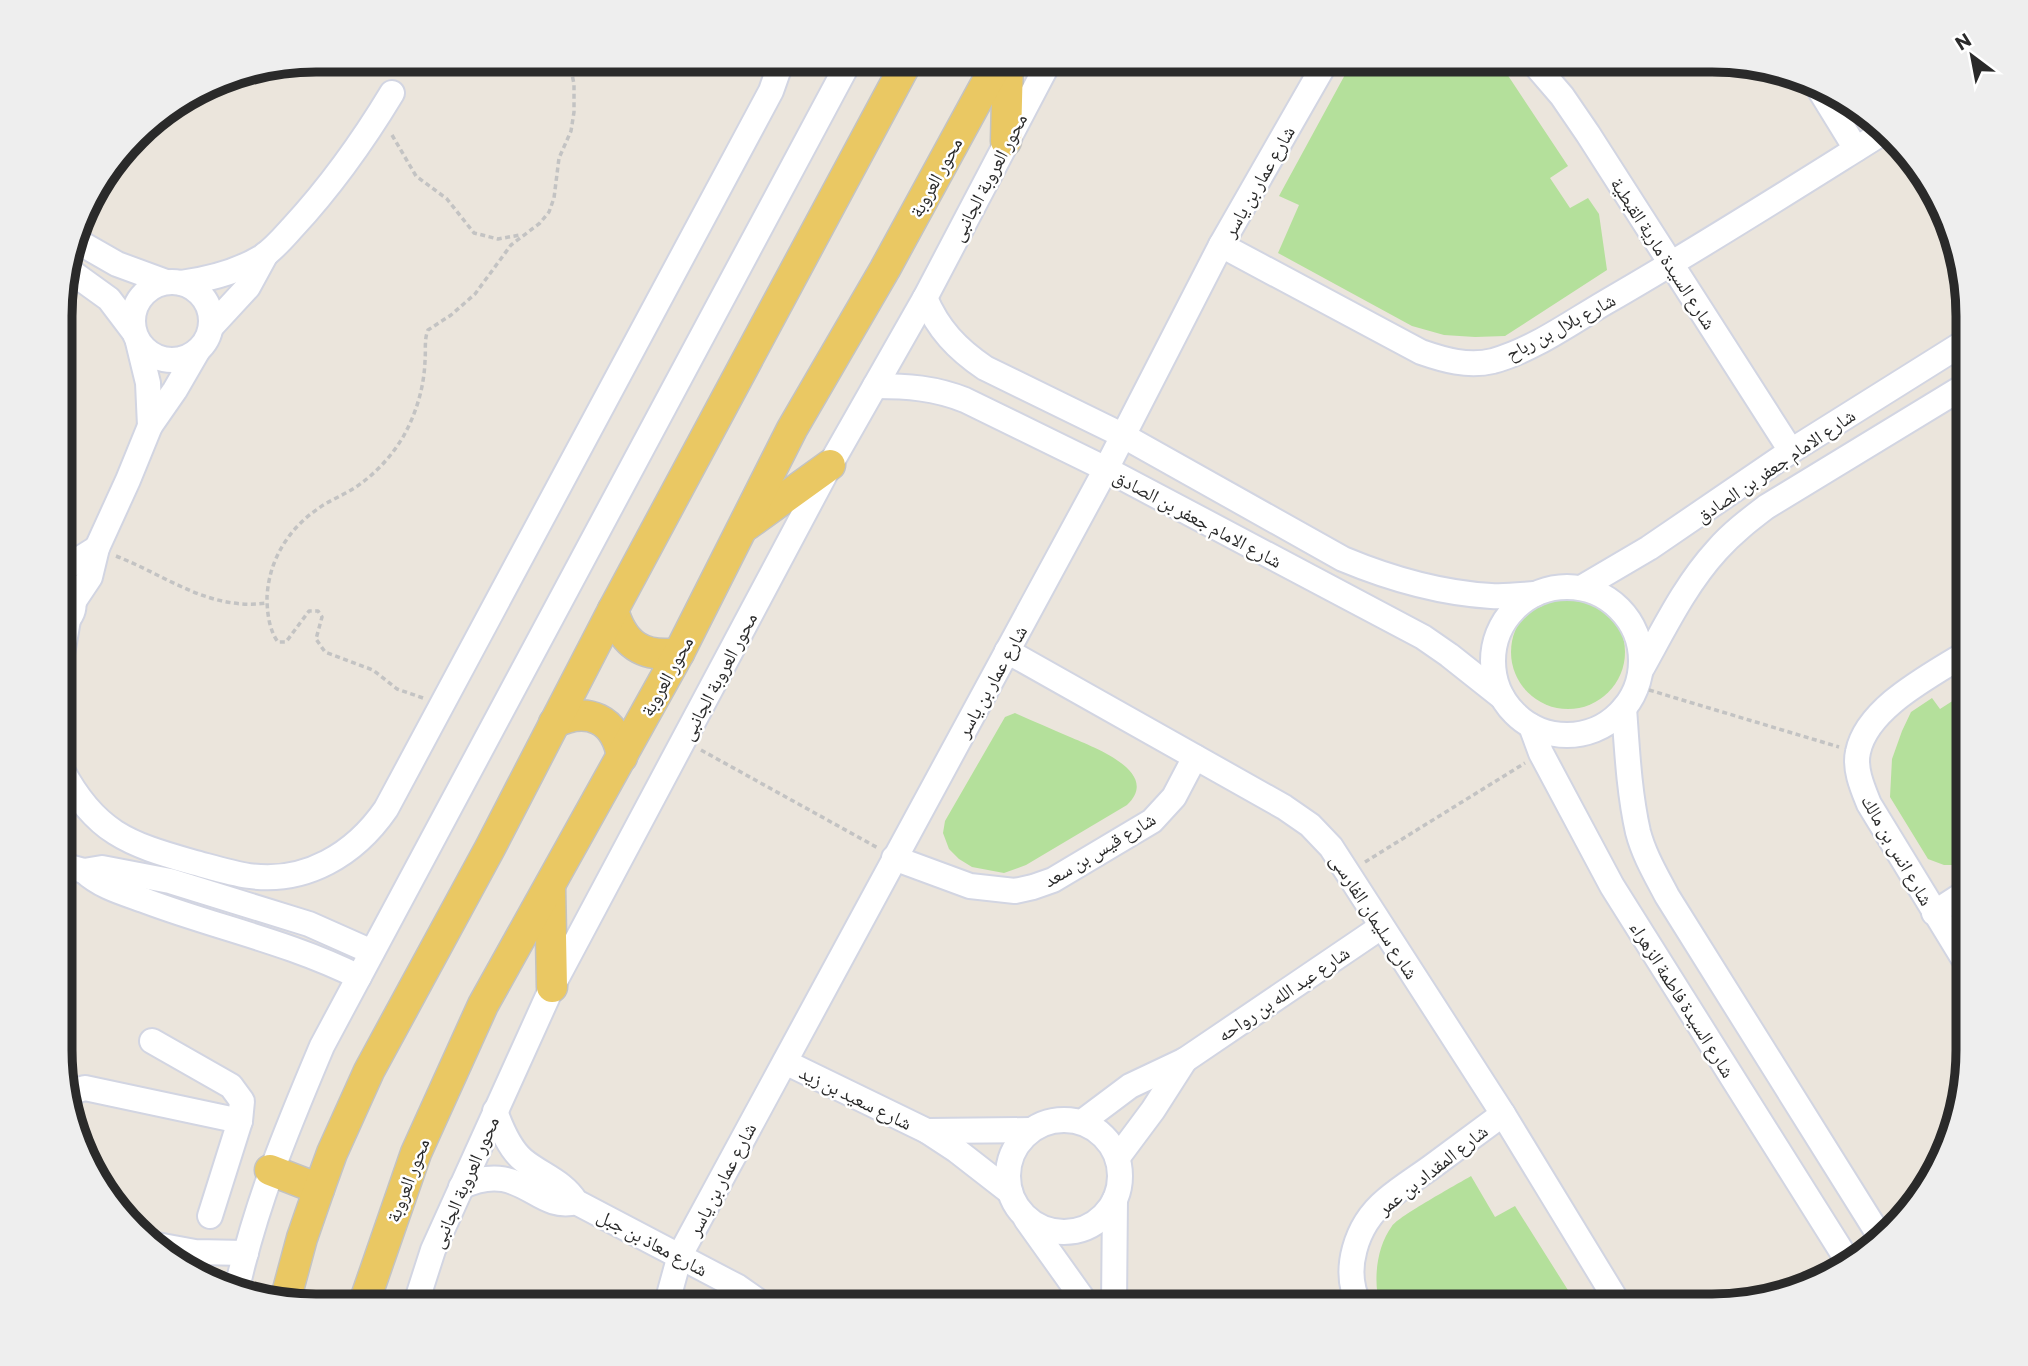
<svg xmlns="http://www.w3.org/2000/svg" width="2028" height="1366" viewBox="0 0 2028 1366" font-family="Commissioner,'Noto Naskh Arabic',sans-serif">
	<rect width="100%" height="100%" fill="#ebe5dc"/>
	<!-- green -->
	<g fill="#b4e09b">
		<polygon points="1353,60 1491,60 1507,74 1568,166 1550,178 1570,208 1588,198 1599,214 1607,270 1505,336 1475,337 1444,335 1412,326 1278,253 1299,205 1279,196"/>
		<circle cx="1568" cy="652" r="57"/>
		<polygon points="1968,691 1968,860 1960,865 1944,865 1928,859 1890,797 1892,759 1902,731 1911,712 1932,698 1940,709"/>
		<path d="M1015 713C1033 721 1052 729 1070 737 1093 747 1162 772 1127 805L1026 865 1004 873 972 867 959 859 949 849 943 833 945 821 1005 717Z"/>
		<path d="M1471 1176 1495 1217 1515 1206 1578 1306H1380C1373 1281 1376 1248 1392 1226 1399 1216 1456 1185 1471 1176Z"/>
	</g>
	<g fill="none" stroke-linecap="round" stroke-linejoin="round">
		<!-- minor casing -->
		<g stroke="#d2d5e2" stroke-width="28">
			<g id="minor">
				<polyline points="1531,60 1562,96 1588,134 1791,451"/>
				<polyline points="1816,84 1856,149"/>
				<polyline points="75,240 117,264 166,282"/>
				<path d="M1221 245 1421 352C1444 360 1468 367 1493 361 1533 350 1570 323 1606 302 1700 248 1791 190 1882 133"/>
				<polyline points="66,268 109,299 134,332"/>
				<circle cx="172" cy="321" r="39"/>
				<path d="M181 283C210 279 237 272 262 257 274 249 284 237 293 227 331 186 363 141 392 93"/>
				<path d="M925 298C938 329 957 349 985 368L1122 435 1343 559C1391 579 1440 593 1491 596 1505 597 1521 595 1535 594"/>
				<polyline points="211,327 248,287 266,254"/>
				<polyline points="138,342 148,383 150,426"/>
				<path d="M875 386C907 386 935 388 965 400L1106 469 1423 637 1449 655 1502 697"/>
				<polyline points="62,570 97,548"/>
				<path d="M62 585C78 596 77 614 62 624"/>
				<circle cx="1567" cy="661" r="74"/>
				<polyline points="1581,588 1649,548 1791,451 1968,340"/>
				<polyline points="74,601 90,577 97,548 128,480 150,426 175,390 197,352"/>
				<polyline points="1007,651 1284,807 1310,825 1331,847 1503,1114 1620,1306"/>
				<path d="M1968 652C1932 675 1867 707 1858 752 1854 769 1863 789 1869 804L1968 966"/>
				<polyline points="62,654 68,620"/>
				<path d="M1641 670C1664 629 1685 585 1717 550 1732 533 1749 520 1766 507L1968 384"/>
				<path d="M1624 708C1627 749 1629 792 1638 832 1644 855 1656 875 1667 896L1879 1235"/>
				<polyline points="1531,726 1541,753 1612,886 1849,1263"/>
				<path d="M62 770C95 832 128 844 192 862 211 867 230 873 249 876 306 884 355 854 386 809L771 91 782 60"/>
				<polyline points="894,858 970,886 1015,891 1033,887 1053,880 1152,821 1174,797 1195,757"/>
				<polyline points="62,865 84,871 102,868 170,881 309,924 372,952"/>
				<path d="M84 871C101 887 124 893 146 901 218 928 289 942 359 977"/>
				<polyline points="1934,913 1968,891"/>
				<polyline points="152,1041 231,1086 242,1101 240,1121 210,1216"/>
				<polyline points="785,1062 927,1131 956,1150 1010,1192"/>
				<polyline points="65,1094 85,1088 240,1121"/>
				<path d="M495 1111C501 1128 509 1148 523 1160 541 1175 563 1181 576 1202L738 1287 765 1306"/>
				<circle cx="1064" cy="1176" r="56"/>
				<polyline points="1082,1122 1130,1086 1185,1060 1381,927"/>
				<polyline points="927,1131 1031,1130"/>
				<polyline points="1118,1157 1153,1110 1185,1060"/>
				<path d="M461 1187C521 1158 536 1213 576 1202"/>
				<polyline points="1026,1219 1088,1306"/>
				<polyline points="157,1245 195,1252 246,1253"/>
				<path d="M236 1293C255 1205 287 1129 322 1046L850 60"/>
				<polyline points="415,1306 433,1250 552,987 830,465 925,298 1050,60"/>
				<polyline points="666,1306 680,1255 1106,469 1221,245 1327,60"/>
				<polyline points="1114,1306 1115,1199"/>
				<path d="M1360 1306C1341 1271 1356 1225 1386 1200 1401 1187 1418 1177 1434 1165 1457 1148 1480 1131 1503 1114"/>
			</g>
		</g>
		<!-- major casing -->
		<g stroke="#c3c3c3" stroke-width="33">
			<g id="major">
				<polyline points="1006,141 1008,60"/>
				<polyline points="747,525 830,465"/>
				<path d="M613 610C623 645 643 658 679 653"/>
				<path d="M554 723C588 706 616 719 622 757"/>
				<polyline points="550,886 552,987"/>
				<polyline points="270,1170 319,1189"/>
				<polyline points="285,1301 302,1238 319,1189 332,1153 369,1071 490,848 613,610 908,60"/>
				<polyline points="363,1306 416,1153 483,1005 679,653 792,429 885,269 999,60"/>
			</g>
		</g>
		<!-- path -->
		<g stroke="#c3c3c3" stroke-width="3.5" stroke-dasharray="5 3.5" stroke-linecap="butt">
			<polyline points="392,135 416,176 447,199 474,233 498,239 520,235"/>
			<path d="M116 556C167 576 209 611 267 603"/>
			<polyline points="1649,690 1839,747"/>
			<path d="M423 698 397 689 373 670 325 652 316 639 322 617 318 611H309L286 642H278C269 630 267 612 267 597 269 560 288 529 319 508 330 500 344 495 356 487 375 474 391 457 403 437 416 414 424 388 425 361 426 351 424 339 428 330L451 315 475 294 511 245 540 223 549 212 554 198 559 158 571 131 574 112V84L569 60"/>
			<polyline points="701,750 878,848"/>
			<polyline points="1365,862 1525,763"/>
		</g>
		<!-- minor -->
		<use href="#minor" stroke="#fff" stroke-width="24"/>
		<!-- major -->
		<use href="#major" stroke="#eac863" stroke-width="30"/>
	</g>
	<g text-anchor="middle" dominant-baseline="central" stroke-width="5" stroke-linejoin="round" paint-order="stroke">
		<!-- street labels -->
		<g font-size="19" fill="#2a2a2a" stroke="#fff">
			<text transform="translate(935 177) rotate(-61)">محور العروبة</text>
			<text transform="translate(988 177) rotate(-62)">محور العروبة الجانبى</text>
			<text transform="translate(1258 181) rotate(-60)">شارع عمار بن ياسر</text>
			<text transform="translate(1664 253) rotate(57)">شارع السيدة مارية القبطية</text>
			<text transform="translate(1560 326) rotate(-28)">شارع بلال بن رباح</text>
			<text transform="translate(1775 465) rotate(-34)">شارع الامام جعفر بن الصادق</text>
			<text transform="translate(1198 518) rotate(28)">شارع الامام جعفر بن الصادق</text>
			<text transform="translate(666 676) rotate(-61)">محور العروبة</text>
			<text transform="translate(718 676) rotate(-62)">محور العروبة الجانبى</text>
			<text transform="translate(991 681) rotate(-61)">شارع عمار بن ياسر</text>
			<text transform="translate(1099 849) rotate(-31)">شارع قيس بن سعد</text>
			<text transform="translate(1898 850) rotate(60)">شارع انس بن مالك</text>
			<text transform="translate(1375 916) rotate(57)">شارع سليمان الفارسى</text>
			<text transform="translate(1283 993) rotate(-34)">شارع عبد الله بن رواحه</text>
			<text transform="translate(1683 999) rotate(58)">شارع السيدة فاطمة الزهراء</text>
			<text transform="translate(856 1097) rotate(26)">شارع سعيد بن زيد</text>
			<text transform="translate(1432 1169) rotate(-38)">شارع المقداد بن عمر</text>
			<text transform="translate(721 1179) rotate(-62)">شارع عمار بن ياسر</text>
			<text transform="translate(407 1180) rotate(-69)">محور العروبة</text>
			<text transform="translate(464 1182) rotate(-66)">محور العروبة الجانبى</text>
			<text transform="translate(653 1242) rotate(28)">شارع معاذ بن جبل</text>
		</g>
	</g>
	<!-- crop -->
	<path d="M0 0H2028V1366H0ZM316 72H1712A244 244 0 0 1 1956 316V1050A244 244 0 0 1 1712 1294H316A244 244 0 0 1 72 1050V316A244 244 0 0 1 316 72Z" fill="#eee" fill-rule="evenodd"/>
	<path fill="none" stroke="#2a2a2a" stroke-width="9" d="M316 72H1712A244 244 0 0 1 1956 316V1050A244 244 0 0 1 1712 1294H316A244 244 0 0 1 72 1050V316A244 244 0 0 1 316 72Z"/>
	<!-- north arrow -->
	<g transform="translate(1972 56) rotate(328)" stroke="#ffffff" stroke-width="5" paint-order="stroke">
	<path d="M0-5L12 26L0 18L-12 26Z" fill="#2a2a2a"/>
	<text y="-10" font-size="19" font-weight="bold" text-anchor="middle" fill="#2a2a2a">N</text>
	</g>
</svg>
